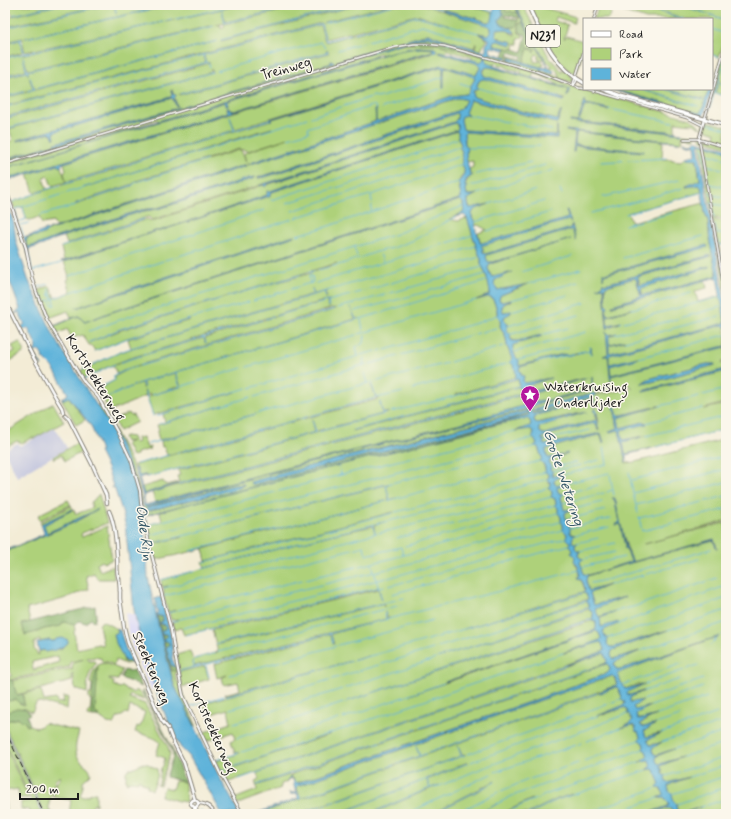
<svg xmlns="http://www.w3.org/2000/svg" width="731" height="819" viewBox="0 0 731 819" font-family="Mynerve,sans-serif">
	<rect width="100%" height="100%" fill="#fbf7ec"/>
	<filter id="ink" filterUnits="userSpaceOnUse"><feTurbulence type="fractalNoise" baseFrequency=".025" numOctaves="2"/><feDisplacementMap in="SourceGraphic" scale="8" xChannelSelector="R" yChannelSelector="G"/><feConvolveMatrix kernelMatrix="1 2 1 2 8 2 1 2 1" color-interpolation-filters="sRGB"/></filter>
	<filter id="wash" filterUnits="userSpaceOnUse"><feTurbulence type="fractalNoise" baseFrequency=".012" numOctaves="4" result="noise"/><feDisplacementMap in="SourceGraphic" scale="16" xChannelSelector="R" yChannelSelector="G"/><feGaussianBlur stdDeviation="0.9" result="paint"/><feColorMatrix in="noise" values="0 0 0 0 0 0 0 0 0 0 0 0 0 0 0 0 0 1.4 0 .05"/><feComposite in="paint" operator="in"/></filter>
	<g filter="url(#wash)">
		<rect width="100%" height="100%" fill="#f3ecd6"/>
		<!-- built -->
		<polygon fill="#d8d7f8" points="125,613 136,615 137,625 155,689 151,690 132,646 129,635"/>
		<!-- industrial -->
		<g fill="#bfc2dd">
			<polygon points="55,428 67,448 17,477 5,452 5,450 18,443 20,446"/>
			<polygon points="5,727 31,783 45,814 42,814 27,779 5,732"/>
		</g>
		<!-- green -->
		<g fill="#aed17a" stroke="#65764b" fill-rule="evenodd">
			<polygon points="5,5 8,8 8,5 54,5 13,15 8,10 8,13 5,15"/>
			<polygon points="58,5 103,5 5,27 5,17 11,17 13,16"/>
			<path d="M107 5H114L116 14 115 5H168L25 38 172 5H214V7V5H236L165 22 240 5H299L226 22 222 11 225 23 216 25H221V29L224 27V24H225L305 5H353L221 40V41L358 5H389L324 22 323 23 394 5H424L486 25 489 26 491 28V32L488 35 479 33 481 35 486 38H485L487 39V41L483 46 482 49 480 50 475 49 476 43 474 48 428 34 347 58 338 62C368 53 398 41 429 43 448 44 466 51 484 56V59L481 62 471 60 472 57 447 50 446 53 439 51 438 52 479 64 480 68 476 75 442 65 235 129 230 117 234 130 136 160 124 165 67 182 66 180H65L66 182 52 186 48 176 43 178 47 189 34 193 28 174 58 165 60 166 61 167 65 178V177L64 173 66 170 64 163 435 52 436 50 435 48H432L415 47 434 49 433 51 408 58 234 111 230 110 229 108 227 109 228 112 62 162 6 179 5 178V158L10 157 6 149 7 146V143L13 140 9 129 213 72V71H212L211 69V72L5 129V119L206 64 209 63V64V62L206 63 204 55 320 25 325 41 326 42 417 16 450 25 417 15 326 39 321 23 5 106V98L217 41 35 89 29 77 33 89 5 97V77L27 72 28 75V71L214 26V25L28 70 23 57 26 70 5 75V58L21 54 22 55 25 54 163 22 25 52 22 40 23 39V38L5 42V28ZM327 50 329 53 179 95V94L327 52 326 51ZM380 53V55L385 54 227 101 228 106 225 102 115 134 157 119 158 121 270 87V86L281 82V84L287 82V81L297 78 298 79H300L374 56V55ZM331 61 333 62V64L183 107V106L329 64 331 63ZM172 89 177 106H176L173 99 172 98 53 132 55 138 54 139 52 134 49 133 17 141V140L171 97 172 95 171 90ZM181 107V108L99 132V134L12 161 11 157 57 143Z"/>
			<path d="M429 5H469L494 13C494 17 493 21 490 23L475 18Z"/>
			<polygon points="506,5 509,5 511,7 514,5 523,22 519,24 519,32 518,32 524,36 523,37 520,38 518,39 518,45 515,43 514,49 512,49 495,46 493,43 495,42 498,41 511,45 513,42 500,39 500,37 498,38 496,37 496,31 498,29 503,29 510,31 510,33 515,35 515,32 508,28 518,23 518,18 514,17 519,17 516,11 514,13 507,13 505,11"/>
			<path d="M515 5H523L549 57 563 72V69L557 63 573 78V81L571 82 563 80V82L578 89 588 90 688 118 696 122 700 127V128L693 123 692 124 675 122V132L580 122 579 121 585 105 607 110 609 109 586 104 585 101 578 121 577 122 570 121V122L693 135 695 136V138L682 137 681 138 683 139 682 142 566 131 574 132 575 134 573 152H574V146L609 148 575 145 576 133 578 132 663 141 662 159H672V160L682 161 685 158H696L697 161 700 180 686 187 699 185 701 187 702 192 628 213 631 222 704 203 705 213 708 220 710 244 717 274 716 276 644 295H643L638 278V277L711 256 700 258 605 284 603 282 604 285 600 287H604L607 329 608 327 620 323 608 326 607 323V316L632 309 608 315 606 313 605 287 606 286 635 278 636 279 641 296 612 306 705 280 707 288 695 291 698 302 721 296 726 328V361L722 362V364H726V369L642 391 643 392 726 371V402L704 409H705L726 404V429L656 447 626 454 625 453 623 442 644 436 623 440 620 430 647 423 644 422 620 428 617 417 658 406 617 416 614 402H613L618 429 610 431V432L619 430 626 463 635 462 726 439V521L645 544 644 543V544L724 523 725 525V523L726 522V811L716 814H684L695 809 680 814 678 813 676 805 673 800 672 794 669 791 668 786 671 784 686 778 667 783 662 774V769L660 766 679 758 660 764C656 763 655 759 657 756L669 751 656 755 653 753 652 749 660 743 649 745 647 740 659 733 646 737 644 731 654 725 643 727H642L640 724 653 716 642 719H638L636 714 639 711 648 707 635 710 633 707 641 701 632 702H630V699L631 697 643 691 630 695H628L627 692 641 684 625 689 620 680 618 674 619 672 706 641 621 669H616L614 664 615 662 639 651 613 659C610 657 611 652 613 650L636 642 664 631 614 647H610L607 644V639C604 636 603 633 604 629L618 623 601 627 600 618 615 612 598 617 595 609 621 598 594 605 590 593 607 586 589 591 586 581 587 576 602 571 713 540 717 548 714 539 633 562 629 553 623 535 626 549 631 561 630 562 589 575 584 574 580 562 583 559 580 558 578 556 580 551C575 550 574 547 576 544L572 542V538L574 535 571 534 570 533C569 529 568 523 568 521L565 517V513L572 509 564 510 561 497 563 495V494L559 493 557 489V488L563 485H557L554 483V480L560 476H553L549 464 550 460 564 455 549 458 547 457 546 449 574 441 598 435H601L603 443 601 433 545 445 543 444 544 440 542 439 543 437 548 435 594 423H596L599 430 597 424 599 421 596 409 595 411 597 420 544 434 540 432 539 427 580 413 537 423 534 420 535 416 560 408 533 414 531 413V408L535 405 592 390V383V389C580 392 538 405 529 401L528 396 530 394 582 379 533 391H527L526 386 546 379 524 383 519 368 520 366 518 365V360L516 358 512 347 513 345 515 344 542 336 517 341C509 341 507 333 507 326L509 325 505 322 504 316 511 313V312H504L502 311C501 304 505 303 511 302L510 300 502 302 499 300 500 296 501 295 526 285 498 290 496 289 494 284 495 280 507 274 492 277 490 274 488 268 490 264 497 262 504 259 493 262H488C486 259 483 251 483 248L481 246 478 233 487 230 478 225 475 226C475 222 472 220 472 216 470 209 481 207 486 205L471 208C468 206 468 203 468 199L474 195H469L466 193V189L467 187H465C466 181 468 179 472 175L470 174 469 169 473 167V161L467 162 466 158 464 133 465 132 557 138V127V135L555 136 464 130 463 129 461 120V117L465 113 469 100 556 123H557L561 113V111L557 120 509 108 477 98 474 97C473 92 474 92 476 88 480 81 478 78 488 79L564 101 565 99 484 76 483 73 486 67 494 68 568 89V96L570 89 554 84H559L534 72 532 77 521 74V71L510 69 503 65H502L495 63 494 66 486 62V56L489 54 503 58 504 61 509 60 507 59 508 54 510 56 509 60 541 69 539 71 560 77 557 71 554 68 552 69H550V67L552 66C550 63 547 62 545 59 534 44 524 22 515 5ZM707 364H714L715 365 660 380 642 384V383L648 379ZM628 385 633 388 597 395 533 412 537 408 593 394H596Z"/>
			<path d="M529 5H534L576 17 574 23 556 17 555 21 568 25 564 39 567 36 583 41 584 48 577 71 575 74C553 64 539 26 529 5Z"/>
			<polygon points="599,5 614,5 609,19 594,19"/>
			<polygon points="615,5 641,5 682,19 646,19 615,9"/>
			<polygon points="644,5 680,5 726,20 726,33 723,43 725,43 724,46 723,45 719,57 712,55 712,42 714,42 712,41 712,19 685,19"/>
			<polygon points="682,5 714,5 726,10 726,20"/>
			<polygon points="20,40 23,52 5,57 5,44"/>
			<polygon points="529,40 533,40 544,60 540,59 539,60 537,58 539,56 536,54 534,58 534,62 542,61 544,65 540,67 524,62 527,52 526,49 531,49 533,52 535,48 526,46"/>
			<polygon points="726,47 726,54 725,58 726,56 726,73 724,73 726,74 726,84 720,83 726,85 726,96 715,93 719,82 722,67 713,97 712,97 717,76"/>
			<polygon points="203,55 205,63 5,117 5,107"/>
			<path d="M440 67 443 68V88L444 71 445 67 474 77 475 78 473 83 471 86 470 90 467 94 452 96 378 121 376 119 374 122 248 164 257 162 457 98 464 99 466 100 461 109 454 112 367 141 364 143 269 174 258 177V178L265 177 284 171 457 113C458 116 457 120 454 122L267 183 259 185V186L267 185 456 122 458 129 457 130 270 191H268L267 195 160 231H155L64 261 61 247 144 220 147 219 152 221 258 187V186L152 220 149 217H147L67 244 64 236 143 211 158 209 171 205 255 177 249 178 157 208 141 210 57 237 37 245 28 247 26 242V238L43 234 52 229 60 226 56 227 53 222 42 224 39 217 30 220 26 219 23 207 15 209 12 202 52 188 124 167 137 161 271 120 272 121V119ZM272 128 251 135 83 188 251 134ZM288 138 244 153V154L246 162 241 150H239L136 182 132 186 75 205 76 203 133 184 136 181 239 149 248 151ZM244 165H246V166L61 226 62 225 66 224Z"/>
			<polygon points="612,89 639,89 687,103 641,89 664,89 703,100 703,99 667,89 705,89 709,90 703,107 700,113 699,113"/>
			<polygon points="705,121 707,121 726,126 726,146 700,139 700,136 714,139 716,133 702,128"/>
			<path d="M457 131 458 132C459 137 460 140 461 145L459 147C463 151 463 159 462 165 469 174 459 175 459 183 459 187 460 192 461 196V198L459 199 137 304 460 200 463 203 464 212 449 219 458 221 467 218C472 231 475 246 481 259 481 261 481 263 481 265 482 266 483 267 483 268 486 273 489 285 490 292L489 295 478 299 488 297 492 298C495 303 498 310 497 315 500 318 501 322 500 326L506 338 507 346 512 359 511 362C514 366 517 372 516 377L454 395 518 379 519 385 518 386 353 430V431L518 387 521 390V393L519 394 161 488 144 494 142 487 163 481 164 483H165L166 485 179 482 177 476 180 475 178 470 388 413V412L383 413 380 402 382 414 316 431 312 419 315 432 147 477 146 475 139 476 136 467 135 468 134 465 311 417 379 399V398H377L371 385 376 398 167 455 164 447H162L161 441 256 414 159 440 157 432 159 431 157 425 224 405 165 422 163 414 236 392 153 415 147 397 150 396V394L147 395 145 391H144L146 396 109 412 104 400 112 395 141 383 143 388H144L143 382 175 373 180 386 152 395 181 387 176 372 358 319V318L356 319 350 306 355 319 142 382 103 399 99 395 100 394 97 390 115 380 114 377 129 369 330 311 336 309V308L330 309 129 368 117 374 113 366 130 359 204 338 205 343H206L205 338 326 301H327L329 308 328 301 330 300H327L130 358 112 365 84 378 80 371 118 353 133 348 324 292 326 298 327 297 325 292 327 291 314 294 312 288 313 294 131 348 128 339 190 320V319L127 338 95 351 91 345H89L83 335 72 338 67 329 57 334 54 329V326L78 316 83 320 78 316 71 318 68 311 49 318 38 291 44 288 50 286 55 298 71 292 67 280 69 279 68 276H69L64 262 157 231H159L266 197 270 196V193L272 192ZM337 263 308 274 256 288 121 330 90 342 120 329Z"/>
			<polygon points="700,143 726,151 726,219 715,218 715,220 726,221 726,244 719,244 722,266 726,266 726,296"/>
			<polygon points="19,342 20,342 25,352 5,364 5,357 15,351 12,346"/>
			<polygon points="68,396 85,420 76,425 62,400"/>
			<path d="M519 396 523 398 524 404 523 406 460 424 525 409H528L530 414 529 415 358 460 499 424 524 419H529L531 423 530 426 519 430 531 429C533 431 536 441 537 444L535 446 538 447 542 458V462C544 465 544 468 546 471 547 473 548 474 549 476L547 479C550 483 550 484 549 489L551 490 553 497 555 499 556 506 558 508C560 517 565 533 570 542L569 545 572 548V552L575 557V563L580 572 579 578 582 582 585 590 583 592 464 629 585 593 587 596 588 599 531 618 587 601 589 605V607L437 658 589 609 592 612 593 618 348 701 594 620C596 623 598 627 595 630L410 695 596 631 599 633 601 638 600 640 564 653 601 641 604 649V651L226 783 221 772 331 734 221 771 216 761 240 753 239 752 235 753 231 741 235 739 233 732 206 741 202 733 231 723 228 709 208 715 204 703 369 656 226 695 225 694 240 690 238 682 224 685 222 678 227 675 217 678 214 664 330 634 333 644H334L331 634 390 618H387L385 612 386 619 194 666 193 662 194 667 179 671 176 655 190 651 193 660 194 659 218 652 216 645 382 604 384 607 383 603 216 644 212 630 378 589 382 600 378 586V588L184 635 181 628 173 629 172 623 173 622 178 619 171 620 169 613 176 610 168 612 163 594 164 593 163 588 168 586 162 587 161 580 326 536 373 526 375 534 374 525 384 522 326 536 205 568 203 562 394 512 206 561 203 549 396 498 390 500 386 485 389 484H386L227 525 386 485 389 500 182 554 154 560 151 545 183 537 151 543 147 525 162 521 160 512 179 506 146 515V516H145L143 507 457 424 240 480 155 502 152 492ZM526 411H528V413L509 419 254 484 251 483 363 452ZM243 484 244 485 234 489 148 511 147 508 231 486Z"/>
			<polygon points="53,403 64,422 35,438 32,438 22,443 17,441 5,447 5,433"/>
			<polygon points="101,405 132,464 139,489 145,530 136,487 119,443 98,407"/>
			<polygon points="129,413 131,416 133,415 137,422 119,431 114,420"/>
			<polygon points="125,436 132,437 135,443 138,442 137,438 143,437 147,448 150,447 150,449 137,453 137,455 132,456 126,444 132,441 125,442 123,437"/>
			<polygon points="77,443 82,452 65,461 61,455 54,459 53,457"/>
			<path d="M99 494 107 523 82 533 81 536 82 537 107 526 112 560 103 563 102 561 97 564 100 571 113 566 114 579H98L96 577 94 573 86 576 89 589 63 599 27 609 30 622 22 624 37 632 44 629 60 626 63 622C67 622 69 625 74 624L75 630 74 632 77 649 98 644 103 645 99 625 102 621 117 629 118 631 117 633 124 662 129 661 130 663 125 664 116 660 114 665 107 662H102L101 658H98L96 657 89 658 88 657 87 659 89 660V661H95L97 663C88 670 87 682 87 693L75 689 73 673 72 674V681L16 695 12 681 63 670 70 669 73 670 72 669 73 662 84 659 70 662V667H68L5 681V677L12 676 7 663H5V552L73 523 88 515 66 524 47 533 43 525 72 510 41 524 40 522 71 506 70 505 40 520 38 516 42 513 68 500 76 514 92 508 91 503ZM40 639V642L49 640 52 641H55L65 645 61 649 39 651V652L38 655 34 649V643ZM58 656 59 662 33 670 32 662Z"/>
			<polygon points="156,616 157,616 172,671 177,670 177,672 175,673 177,682 179,682 182,693 196,725 196,727 174,685"/>
			<polygon points="604,653 607,661 606,663 256,785 255,781 259,779 257,773"/>
			<path d="M105 663 122 670 118 680 109 679V680L114 682 113 685 120 688 122 686V687L134 693 135 690C140 692 141 694 144 700L130 695 129 698 145 704 168 747 170 754 160 786 157 785 159 784 161 768 163 766 165 758 156 755 160 742C153 736 143 735 135 732L137 726 140 727 145 712 130 706 128 714 126 713 122 716 118 717 114 724 107 723C102 716 95 718 87 716L88 712H90L91 700 89 699V694H91L92 684 90 683C92 674 93 664 105 663Z"/>
			<polygon points="606,664 608,664 610,669 608,673 532,701 296,783 295,782 293,778 291,778 286,782 281,784 282,785 280,786 281,788 238,804 234,799 257,790 256,786 289,775 291,776 292,774"/>
			<polygon points="205,666 209,679 182,687 179,672"/>
			<path d="M610 676 614 677 617 685 420 756 416 746 419 756 304 797V798L616 687 618 688 625 704 624 705 603 715 623 708 625 707 627 709 632 721 629 724 624 726 633 725C637 729 644 744 644 749L646 751 648 756 647 757 641 761 649 760 652 765 647 769H652L654 770 660 784V788L664 794 660 798 664 797 666 799 669 804 668 806 649 813 668 808 671 809 673 814H529L557 800 572 795V794L557 799 527 814H504L532 799 501 814H478L497 804 477 814H432L482 789 495 781 430 814H371L439 785 430 788 427 780 468 763V762L426 779 430 788 368 814H339L419 782 337 814H300L465 755V754L462 755 458 745V746L461 756 297 814H259L302 798C299 796 297 789 297 786L541 700Z"/>
			<polygon points="41,690 44,701 56,699 57,703 64,702 63,697 68,697 67,709 40,702 36,703 32,712 26,709 6,713 5,712 5,699 9,701 16,699 24,704 23,694"/>
			<path d="M19 718 25 722 27 726 30 725 36 728 41 726 44 723 79 732C76 743 72 753 82 762 88 768 89 766 91 774L83 781V787L80 795 83 797 92 793H96V805L94 804 92 806 93 807 92 809V814H69L71 800 53 797 57 782 61 777 60 776 55 780 52 795 49 802V810L52 813 57 814H45L31 783 5 727V721Z"/>
			<polygon points="5,732 27,779 42,814 30,814 30,810 21,809 21,802 32,801 5,744"/>
			<polygon points="5,747 29,798 19,798 18,789 5,791 6,814 5,814"/>
			<path d="M144 763 148 764 157 769C159 777 155 783 152 790L147 787V784H144L143 782H141V780H138V782L128 781V783L126 782V772L127 770Z"/>
			<polygon points="175,781 185,782 186,802 178,801 161,796 164,787 172,789"/>
		</g>
		<!-- forest -->
		<g fill="#8ab36a" stroke="#536843">
			<polygon points="505,5 506,5 506,6 507,8 505,11 507,12 511,11 514,13 516,11 520,18 505,15 505,17 518,20 518,23 516,27 510,27 508,28 500,23 499,20 503,15 502,9"/>
			<polygon points="523,22 533,40 529,40 527,46 535,48 534,52 531,49 527,49 527,52 524,62 510,58 510,56 521,59 522,56 509,52 507,57 503,56 506,48 512,49 514,49 522,52 526,35 519,32 519,24"/>
			<polygon points="428,36 484,54 484,56 437,44 423,43 398,45"/>
			<polygon points="99,132 100,134 12,161 11,157 12,158"/>
			<path d="M95 606 96 615 94 621 91 619 85 623 79 621C72 628 70 622 63 622L61 626 44 629 37 632 25 635 22 624Z"/>
			<polygon points="157,616 160,616 163,618 163,621 160,622 160,624 166,626 166,628 162,634 167,634 168,636 163,639 164,641 167,641 169,643 169,645 166,647 171,665 176,667 177,670 172,671"/>
			<path d="M98 667 95 713 99 715V716H92C92 704 92 675 98 667Z"/>
			<polygon points="124,670 128,671 134,670 142,687 121,678"/>
			<polygon points="12,680 17,695 23,694 24,705 19,703 18,701 16,699 9,701 5,699 5,681"/>
			<polygon points="143,690 172,748 185,782 166,777 173,756 172,750 142,692"/>
			<polygon points="17,708 26,709 30,714 27,716 30,725 27,726 25,722 22,721 19,718 5,721 5,712 6,713 8,713 11,710"/>
		</g>
		<!-- water -->
		<g fill="#5eb3da" stroke="#3d687b">
			<path d="M496 5H505L502 9 503 14 499 20 500 23 508 28H512V29L515 32 514 33 503 29 502 30 500 29H496V37L500 39 513 42 512 45 498 41 495 42 493 43 495 46 506 48 504 50 491 47 490 48 491 53 507 57V59L489 54 487 57H486L487 63 497 67 570 89 567 97 568 89 494 68 487 67C483 69 482 72 484 76L558 97 565 100 564 101 485 79C480 79 478 81 477 86L478 88 474 90 473 92 474 97 509 108 557 120 561 111V113L557 123H556L470 100 465 113 468 115 462 116 461 120 463 129 464 130 555 136 557 135V126V138L465 132 464 133 465 144 467 147C465 156 468 164 470 174L473 175 466 180 465 187H468L466 189 467 195H472L477 194 468 199V204L469 207 471 208 489 204 474 210 472 214V218L475 222 476 232 478 234 480 243H482L568 218 566 210H567L571 222H570L569 220 551 225 481 246 483 248V252L485 254 571 228 572 227 571 225 572 224 576 241 572 230H570L487 255 486 257 488 262H493L571 239 490 264 488 268 490 274 492 277 513 272 495 280 494 284 497 290 528 284 501 295 500 296 499 300 502 302 511 300V301C505 303 501 304 502 311L504 312 511 311V313L504 317 505 322 509 325 507 326V330L510 334 511 340 513 341H517L541 335 542 336 513 345C512 350 515 358 519 360V366L563 354 567 355 590 350 591 347 592 354 590 350 566 356 563 355 520 367 519 371 521 372V375L524 376 523 381 524 383 551 378 526 386 527 391H533L588 378 530 394 528 396 529 401 530 403 544 401 592 389V376L593 389 535 405 531 408V412L533 414 594 399 596 407H595L593 400 541 414 535 416 534 420 535 422 538 423 587 412 539 427C539 431 540 434 544 434L597 420C597 415 596 414 593 410L596 409C598 417 598 424 598 431L596 424 594 423 548 435 543 437 542 439V440H545L543 444 545 445 601 433 604 442 603 443 601 435H598L574 441 546 449 547 457 549 458 568 453 550 460 549 464 551 466 550 469 552 471V475L553 476 562 475 557 478 554 481V483L557 485 563 484V485L557 488V489L559 493 563 494V495L561 497 564 510 578 508 566 512 565 514 566 519H569L568 523 570 528V533L571 534 575 535 573 537 572 542 575 543H577L575 546V548L578 551H580L578 554C578 557 580 558 583 559L580 562 584 574 589 575 629 562 631 561 626 549 624 548 625 547 620 524 616 525V524L619 523 616 507H615L616 506 614 499 612 498H615L626 547 633 562 714 539 717 548H716L714 541 713 540 602 571 587 576 586 581 589 591 609 585 590 593 594 605 625 597 595 609 599 617 615 611 614 613 600 618 601 627 618 622V624L604 630 603 632 605 637 608 638 607 644 610 647H614L668 630 636 642 613 650C611 652 610 657 613 659L640 651 615 662 614 664 616 669H621L720 636 716 639V638L707 640 618 673 620 680 625 689 645 684 627 692 628 695H630L644 691 631 697 630 699V702H632L643 700 633 707 635 710 651 706 637 713 636 714 638 719H642L657 715 645 720 640 724 642 727H643L656 724 644 731 646 737 662 733 647 740 650 745H653L662 742 652 749 653 753 656 755 674 749 657 756C655 759 656 763 660 764L682 757 660 766 662 769V774L666 776 665 778 667 783 689 777 671 784 668 786 669 791 672 794 674 802 677 804 676 805 677 812 680 814 701 807 684 814H673L671 809 668 808 645 814 668 806 669 804 664 797 658 798 664 794 661 789 657 788 660 784 654 770 652 769 646 770 651 766 649 760 639 762 647 757 648 756 646 751 643 749 644 746 643 743 639 740 640 737 638 732 635 731 636 730 635 727 633 725 620 728 629 724 632 721 629 714H627L628 712 625 707 623 708 597 716 624 705 625 704 624 701 621 699 622 697 618 688 616 687 601 693 599 692 617 685 615 678 612 676 541 700 297 786C296 789 299 796 302 798L259 814H254L298 798 297 793 291 795 290 791 291 793 296 792 294 786V782L292 778 286 781 291 777 297 783 532 701 603 675C606 674 609 673 610 669L608 664H606L589 670 590 669 606 663 607 661 604 653 565 666 566 665 604 651V649L601 642 563 653 600 640 601 638 599 633 596 631 445 682 595 630 596 629V622L592 619C594 615 593 611 588 608L589 607V605L586 601 588 599 586 594 583 593 585 590C584 585 583 580 578 578L580 575C579 570 578 564 574 561L575 557 571 553 572 551 569 545 570 542 566 538 567 534 563 530V525L561 522V517L558 513V508L555 505 556 503 555 499 551 497 552 493 551 490 548 488 550 485V482L547 479 549 477V475L545 472C546 468 544 463 540 461L542 458 538 447 534 446 537 444 534 439 532 437 534 433 531 429 515 431 530 426 531 423 528 418 524 419 499 424 146 515 267 483 467 432 529 415 528 409H525L454 426V425L523 406 524 404 523 398 519 396V394L521 393V390L518 386 519 385 518 379 515 380C517 374 515 366 510 362L512 359 507 346 506 338 500 326C501 322 500 318 497 315 498 310 495 303 492 298L488 297 476 300 489 295 490 292C489 285 486 273 483 268 483 267 482 266 481 265 481 263 481 261 481 259 475 246 472 231 467 218L464 215 455 217 464 212 463 203 460 200 109 313 85 322H84L83 320 78 316 54 326 78 316 83 319 85 322 108 313 459 199 461 198C461 195 461 192 459 190 461 188 460 183 458 182 463 178 466 172 463 166L461 164C463 162 463 158 461 155 463 152 461 149 459 147L461 145 458 138V132L457 131 272 192 270 193V197H266L159 231H157L64 262H61L155 231H160L267 195V191H270L457 130 458 129 457 123H456L268 184 265 187 264 185 259 186 260 185 267 183 454 122C457 120 458 116 457 113L284 171 265 177 258 178V177L270 174 363 143 367 141 454 112 461 109 466 100 464 99 457 98 248 165 253 162 374 122 376 121 375 109H377L376 111V119L378 121 452 96 467 94C470 91 470 88 471 85 473 82 474 81 475 78L474 77 445 67 444 71V87L443 88V68L440 67 272 119 271 121 270 119 442 65 476 75 480 68 479 64 438 52 439 51 481 62 484 59V54L428 36 338 62 337 61 428 34 485 52 486 49V45L489 41V39L478 33 488 35 491 32V28L489 26 446 12 441 9 475 18 489 23C494 19 492 15 494 10 494 8 496 7 496 5Z"/>
			<polygon points="514,5 515,5 538,48 547,62 546,62 550,69 554,71 553,73 509,60 510,58 540,67 549,68"/>
			<path d="M417 47 435 48 437 51 436 52H431L64 163 62 164 61 167 58 165 5 181V178L6 179 62 162 228 112 227 108H229L230 110 234 111 408 58 433 51V49C420 46 404 50 390 53L227 101 228 106H226L225 102 5 168 178 115 348 64 395 51Z"/>
			<polygon points="331,61 332,61 333,62 335,62 335,63 183,107 183,106 329,64 331,63"/>
			<polygon points="171,89 174,95 176,95 176,96 174,98 177,106 176,106 173,99 172,98 54,132 55,138 54,139 52,134 49,133 17,141 17,140 171,97 172,95"/>
			<polygon points="609,89 612,89 699,113 700,113 703,107 709,89 712,89 704,115 702,116"/>
			<polygon points="585,100 586,104 609,109 608,110 585,105 579,121 580,122 675,132 682,133 682,134 570,122 570,121 577,122 578,121"/>
			<polygon points="181,107 181,108 12,158 12,157 55,144 56,142 57,143 59,142"/>
			<polygon points="566,130 679,142 643,139 578,132 576,133 575,145 644,151 644,152 575,146 574,152 573,152 575,134 574,132 566,131"/>
			<path d="M695 140C700 143 718 146 726 148V151L701 144H698L726 309V328L723 325 610 355 609 356V364H610L638 357 637 359 610 366 611 375 720 347 726 346V347L611 376V383L610 377 608 356H603L608 354V353L606 331 609 335 617 333 609 336V344H611L625 340 624 341 609 345V352L610 353 725 323 717 277 612 306V305L641 296 636 279 635 278 606 286 605 287 606 305 608 306V307L607 308 606 313 608 315 632 309 607 316V323L608 325 621 322 608 327 607 329 604 287 597 288 603 285V282L605 284 711 255 709 257 641 276 638 277V279L639 285H641L709 266 710 267 642 288 641 289 642 295H644L716 276 717 274 710 244 708 220 705 213 701 187 699 185 686 187V186L700 180 697 159 685 158V157L695 155 696 154 695 145 684 143V142L693 143Z"/>
			<polygon points="244,165 246,166 76,222 61,226"/>
			<polygon points="255,177 255,178 171,205 158,209 143,211 58,238 43,245 29,249 28,254 24,238 44,231 45,229 47,230 60,226 60,227 52,229 41,235 27,238 26,242 28,247 37,245 57,237 141,210 158,208 249,178"/>
			<path d="M5 196 14 224 16 241 28 279 54 336 88 392 107 421 119 443 130 468 136 487 142 511 141 512 146 542 148 577 156 614V615L158 611 156 609V601L154 599 161 597 171 635 173 655 172 656C172 661 175 663 176 667L171 665 166 647 169 645V643L167 641H164L163 639 168 636 167 634H162L161 632 165 629 166 627 165 625 159 623 163 621V618L160 616 156 615 160 632 174 685 189 714 221 780 240 814H222L189 756 181 748 177 741 172 732 155 689 137 625 134 610 125 523 121 508 114 487 112 488 113 486 107 468 99 452 101 451 91 426 69 397 62 400 61 399 68 394 53 368 44 359 39 350 34 353 42 366H41L32 352V351L36 350 37 347 28 328 23 330 22 326 25 324 23 322 19 312 14 315V314L20 309 5 269Z"/>
			<polygon points="294,235 294,236 289,238 76,308 132,288"/>
			<polygon points="707,245 708,247 604,275 603,279 603,272 604,274"/>
			<polygon points="707,364 715,364 715,365 660,380 642,384 642,383 648,379"/>
			<polygon points="726,369 726,371 643,392 642,391"/>
			<polygon points="595,393 595,396 533,412 533,410 537,408"/>
			<polygon points="613,402 614,402 618,416 660,406 618,418 620,428 644,422 647,424 621,430 623,440 646,436 623,442 625,453 626,454 656,447 626,455 626,463 619,430 610,432 609,431 618,428"/>
			<polygon points="526,411 528,411 528,413 509,419 254,484 251,484 250,482 279,474"/>
			<polygon points="453,425 448,427 244,480 145,507 143,505 143,497 135,468 136,467 139,476 145,475 147,477 147,478 145,476 139,478 144,494 161,488 178,484 144,495 144,501 145,505 240,480"/>
			<polygon points="244,484 244,485 234,489 147,511 146,508 231,486"/>
			<polygon points="73,509 72,510 44,525 47,533 98,509 73,523 5,552 5,551 44,534 44,533 41,524"/>
			<polygon points="117,629 120,630 125,647 133,665 131,663 130,663 129,661 125,662 116,643 114,634 118,632"/>
			<path d="M62 638 66 639 68 640V643C60 649 56 650 46 652L44 650 39 651 37 643 49 640 52 641H55L56 639Z"/>
		</g>
		<g fill="none" stroke-linecap="round" stroke-linejoin="round">
			<!-- stream -->
			<g stroke="#5eb3da" stroke-width="1">
				<polyline points="5,5 6,5"/>
				<polyline points="115,5 116,13"/>
				<polyline points="214,5 214,7"/>
				<polyline points="427,5 441,9"/>
				<polyline points="472,5 494,12"/>
				<polyline points="642,5 683,19"/>
				<polyline points="681,5 726,20"/>
				<polyline points="222,11 225,22"/>
				<polyline points="13,15 57,5"/>
				<polyline points="224,23 302,5"/>
				<polyline points="324,23 393,5"/>
				<polyline points="5,28 105,5"/>
				<polyline points="712,29 723,33"/>
				<polyline points="26,38 170,5"/>
				<polyline points="20,40 24,52"/>
				<polyline points="221,40 355,5"/>
				<polyline points="5,43 22,39"/>
				<polyline points="338,50 422,25 471,40"/>
				<polyline points="712,55 719,57"/>
				<polyline points="23,57 27,71 214,26"/>
				<polyline points="5,58 237,5"/>
				<polyline points="723,64 726,55"/>
				<polyline points="210,67 209,63 206,63 203,55 321,24 326,41 417,16 478,33"/>
				<polyline points="216,71 321,42 325,48"/>
				<polyline points="724,73 726,73"/>
				<polyline points="5,76 27,71 28,74"/>
				<polyline points="30,77 34,90"/>
				<polyline points="460,83 470,86"/>
				<polyline points="720,83 726,85"/>
				<polyline points="478,88 556,109"/>
				<polyline points="640,89 698,106"/>
				<polyline points="666,89 703,100"/>
				<polyline points="715,93 726,97"/>
				<polyline points="180,94 328,52 327,51"/>
				<polyline points="5,97 217,41"/>
				<polyline points="5,107 203,55"/>
				<polyline points="382,108 443,88"/>
				<polyline points="609,109 673,122"/>
				<polyline points="709,110 723,66"/>
				<polyline points="468,115 552,130"/>
				<polyline points="230,117 234,130"/>
				<polyline points="311,117 374,96 378,98 443,77"/>
				<polyline points="5,118 205,63"/>
				<polyline points="724,121 726,121"/>
				<polyline points="706,123 726,129"/>
				<polyline points="5,129 213,72"/>
				<polyline points="288,138 309,132 308,128 310,127 374,105 375,106 376,109"/>
				<polyline points="466,148 540,146"/>
				<polyline points="703,148 706,165 726,170"/>
				<polyline points="707,154 726,159"/>
				<polyline points="601,162 667,158"/>
				<polyline points="706,172 709,184 726,187"/>
				<polyline points="476,174 531,162"/>
				<polyline points="471,186 545,165"/>
				<polyline points="560,189 562,194"/>
				<polyline points="710,191 711,195 726,197"/>
				<polyline points="477,194 553,170"/>
				<polyline points="603,197 679,180"/>
				<polyline points="271,200 412,155 456,139"/>
				<polyline points="711,201 714,218"/>
				<polyline points="12,202 48,189 124,166 137,161 271,119"/>
				<polyline points="372,202 371,195 463,164"/>
				<polyline points="287,203 349,184 459,147"/>
				<polyline points="489,204 536,190"/>
				<polyline points="712,204 726,206"/>
				<polyline points="372,205 371,212 458,182"/>
				<polyline points="23,208 26,218"/>
				<polyline points="292,211 458,157"/>
				<polyline points="591,213 638,201 683,188"/>
				<polyline points="626,214 703,192"/>
				<polyline points="39,217 41,215 74,206 76,204 133,185 136,182 207,160"/>
				<polyline points="295,218 370,195"/>
				<polyline points="26,219 19,222 18,221 15,209 307,118"/>
				<polyline points="475,222 544,201"/>
				<polyline points="715,224 717,234 726,234"/>
				<polyline points="20,225 29,223"/>
				<polyline points="625,225 672,213"/>
				<polyline points="21,228 24,238"/>
				<polyline points="487,231 550,212"/>
				<polyline points="297,235 326,227 370,212"/>
				<polyline points="718,241 719,245 726,245"/>
				<polyline points="61,247 144,219"/>
				<polyline points="354,247 357,256"/>
				<polyline points="721,252 723,266 726,266"/>
				<polyline points="29,254 32,271 61,263"/>
				<polyline points="380,254 383,261"/>
				<polyline points="623,258 703,236"/>
				<polyline points="165,260 212,246 292,219"/>
				<polyline points="521,272 572,256"/>
				<polyline points="724,273 725,277 726,277"/>
				<polyline points="69,276 264,210"/>
				<polyline points="316,283 473,235"/>
				<polyline points="528,284 581,269"/>
				<polyline points="36,288 48,284"/>
				<polyline points="49,289 53,299"/>
				<polyline points="312,289 313,294"/>
				<polyline points="50,292 49,294 52,298"/>
				<polyline points="71,292 163,261"/>
				<polyline points="324,292 326,297"/>
				<polyline points="40,296 42,295 45,302"/>
				<polyline points="511,300 578,282"/>
				<polyline points="47,301 69,293"/>
				<polyline points="50,301 53,305 55,305 55,304 54,299"/>
				<polyline points="253,301 310,283 309,276 312,276 313,282 310,283 311,284"/>
				<polyline points="329,307 328,301 350,295 480,257"/>
				<polyline points="350,307 356,319"/>
				<polyline points="338,308 482,267"/>
				<polyline points="632,309 651,304 691,293"/>
				<polyline points="355,311 415,295 485,274"/>
				<polyline points="511,311 568,295"/>
				<polyline points="193,318 249,302"/>
				<polyline points="265,319 328,301"/>
				<polyline points="360,319 486,281"/>
				<polyline points="361,319 363,330"/>
				<polyline points="620,323 720,297"/>
				<polyline points="508,326 585,303"/>
				<polyline points="89,331 139,313 146,312 247,280 396,234 463,206"/>
				<polyline points="359,334 476,300"/>
				<polyline points="615,334 669,321 720,307"/>
				<polyline points="508,335 579,315"/>
				<polyline points="541,335 568,328"/>
				<polyline points="204,338 206,343"/>
				<polyline points="625,341 720,316"/>
				<polyline points="90,342 120,329 306,273 342,264 379,251 393,248 414,240 455,217"/>
				<polyline points="360,345 364,343 365,335"/>
				<polyline points="590,347 590,354"/>
				<polyline points="385,350 480,322 497,315"/>
				<polyline points="95,351 128,338 190,319"/>
				<polyline points="379,351 382,350"/>
				<polyline points="515,352 586,332"/>
				<polyline points="577,353 590,350"/>
				<polyline points="361,355 376,351"/>
				<polyline points="358,356 356,347 358,346"/>
				<polyline points="638,358 725,335"/>
				<polyline points="519,360 568,347"/>
				<polyline points="536,362 574,354"/>
				<polyline points="508,363 510,362"/>
				<polyline points="370,364 496,328"/>
				<polyline points="363,365 364,358"/>
				<polyline points="247,367 356,335"/>
				<polyline points="83,369 120,352 131,348 388,273 414,266 476,246"/>
				<polyline points="365,373 368,383"/>
				<polyline points="84,379 113,365 130,359 262,320"/>
				<polyline points="374,382 447,363 503,346"/>
				<polyline points="142,383 144,388"/>
				<polyline points="371,383 376,397"/>
				<polyline points="183,386 242,368"/>
				<polyline points="250,388 359,356"/>
				<polyline points="97,389 115,380 113,376 129,369 335,309"/>
				<polyline points="413,389 506,364"/>
				<polyline points="145,391 153,416"/>
				<polyline points="152,395 180,387 176,373"/>
				<polyline points="254,397 367,364"/>
				<polyline points="102,400 142,382 358,319"/>
				<polyline points="380,402 383,414"/>
				<polyline points="660,406 726,389"/>
				<polyline points="391,412 444,399 516,378"/>
				<polyline points="258,413 372,382"/>
				<polyline points="156,416 247,388"/>
				<polyline points="646,423 703,408"/>
				<polyline points="159,424 251,397"/>
				<polyline points="353,430 519,386"/>
				<polyline points="317,432 387,413"/>
				<polyline points="646,436 726,416"/>
				<polyline points="545,440 590,430"/>
				<polyline points="148,444 256,414"/>
				<polyline points="656,447 726,429"/>
				<polyline points="136,464 376,398 403,392"/>
				<polyline points="584,464 599,460"/>
				<polyline points="339,467 341,475 515,431"/>
				<polyline points="551,468 577,462"/>
				<polyline points="552,471 581,465"/>
				<polyline points="629,472 633,493 726,469"/>
				<polyline points="562,475 607,464 604,446"/>
				<polyline points="610,475 614,495"/>
				<polyline points="147,477 316,432 312,420"/>
				<polyline points="632,480 726,456"/>
				<polyline points="178,484 519,395"/>
				<polyline points="563,484 609,473"/>
				<polyline points="607,492 612,490"/>
				<polyline points="633,493 636,505 726,482"/>
				<polyline points="563,494 598,485"/>
				<polyline points="390,500 540,461"/>
				<polyline points="563,503 604,493"/>
				<polyline points="636,506 638,513"/>
				<polyline points="578,508 602,502"/>
				<polyline points="395,512 455,498 545,472"/>
				<polyline points="639,517 642,531 726,509"/>
				<polyline points="146,518 148,529"/>
				<polyline points="639,518 726,496"/>
				<polyline points="569,519 605,510"/>
				<polyline points="147,525 341,475"/>
				<polyline points="373,526 375,533"/>
				<polyline points="570,528 611,518"/>
				<path d="M379 533C435 519 493 507 548 488"/>
				<polyline points="150,535 533,438"/>
				<polyline points="575,535 609,527"/>
				<polyline points="397,538 457,523 551,497"/>
				<polyline points="577,543 598,538"/>
				<polyline points="151,544 537,446"/>
				<polyline points="405,546 555,505"/>
				<polyline points="190,551 390,500 386,486"/>
				<polyline points="580,551 615,543"/>
				<polyline points="583,559 615,552"/>
				<polyline points="204,562 393,513"/>
				<polyline points="372,564 382,600"/>
				<polyline points="582,567 624,557"/>
				<polyline points="389,569 560,522"/>
				<polyline points="388,578 563,530"/>
				<polyline points="161,580 325,536 464,503 547,479"/>
				<polyline points="591,583 606,580 711,549"/>
				<polyline points="609,585 699,559"/>
				<polyline points="389,586 566,538"/>
				<polyline points="163,588 213,576 377,533"/>
				<polyline points="392,594 569,545"/>
				<polyline points="164,596 364,546 366,555 401,547 403,555"/>
				<polyline points="178,610 389,559 558,513"/>
				<polyline points="615,611 633,607 717,578"/>
				<polyline points="385,612 386,619"/>
				<polyline points="168,613 176,611"/>
				<polyline points="180,619 387,569"/>
				<polyline points="171,622 178,620"/>
				<polyline points="618,624 726,586"/>
				<polyline points="183,628 386,578"/>
				<polyline points="668,630 726,610"/>
				<polyline points="186,635 384,586"/>
				<polyline points="331,635 333,644"/>
				<polyline points="722,635 726,632"/>
				<polyline points="608,638 671,618 726,598"/>
				<polyline points="216,644 404,598"/>
				<polyline points="338,645 433,620"/>
				<polyline points="710,645 716,639"/>
				<polyline points="435,648 586,601"/>
				<polyline points="640,651 726,622"/>
				<polyline points="218,652 401,605"/>
				<polyline points="437,658 588,608"/>
				<polyline points="206,666 209,677"/>
				<polyline points="194,667 193,660 194,659 215,653"/>
				<polyline points="179,671 512,588 579,570"/>
				<polyline points="230,675 336,646"/>
				<polyline points="341,676 433,649"/>
				<polyline points="645,684 698,665"/>
				<polyline points="622,685 683,663"/>
				<polyline points="345,688 435,659"/>
				<polyline points="644,691 680,679"/>
				<polyline points="226,696 431,639 583,593"/>
				<polyline points="643,700 703,679"/>
				<polyline points="348,701 592,619"/>
				<polyline points="191,706 224,696"/>
				<polyline points="651,706 703,687"/>
				<polyline points="230,709 339,677"/>
				<polyline points="657,715 707,697"/>
				<polyline points="343,718 444,683"/>
				<polyline points="722,722 726,721 726,722"/>
				<polyline points="234,723 342,689"/>
				<polyline points="656,724 680,716"/>
				<polyline points="662,733 717,713"/>
				<polyline points="237,738 346,702"/>
				<polyline points="587,741 620,728"/>
				<polyline points="662,742 719,723"/>
				<polyline points="458,746 461,755"/>
				<polyline points="416,747 420,756"/>
				<polyline points="674,749 726,731"/>
				<polyline points="242,752 339,719"/>
				<polyline points="468,754 621,699"/>
				<polyline points="682,757 726,743"/>
				<polyline points="216,760 239,753"/>
				<polyline points="584,761 639,740"/>
				<polyline points="471,762 597,716"/>
				<polyline points="221,771 563,653"/>
				<polyline points="495,772 582,743"/>
				<polyline points="666,776 726,757"/>
				<polyline points="689,777 726,765"/>
				<polyline points="239,779 566,665"/>
				<polyline points="427,780 430,788"/>
				<polyline points="257,785 589,669"/>
				<polyline points="501,791 530,779 578,763"/>
				<polyline points="672,794 726,776"/>
				<polyline points="304,797 600,692"/>
				<polyline points="677,804 726,787"/>
				<polyline points="701,807 726,799"/>
				<polyline points="201,810 201,814"/>
				<polyline points="457,813 498,792"/>
				<polyline points="299,814 465,755"/>
				<polyline points="338,814 468,763"/>
				<polyline points="369,814 430,788 442,785 475,771 627,714"/>
				<polyline points="406,814 491,774"/>
				<polyline points="431,814 495,782"/>
				<polyline points="478,814 512,796 643,749"/>
				<polyline points="503,814 526,803 550,793 592,779 639,762"/>
				<polyline points="528,814 559,799 582,792 646,770"/>
				<polyline points="583,814 657,788"/>
				<polyline points="611,814 658,798"/>
			</g>
		</g>
	</g>
	<g filter="url(#ink)">
		<g fill="none" stroke-linecap="round" stroke-linejoin="round">
			<!-- minor casing -->
			<g stroke="#888479" stroke-width="3.5">
				<g id="minor">
					<polyline points="594,19 598,5"/>
					<polyline points="726,44 699,139 726,299"/>
					<polyline points="573,85 574,81 576,76 584,51"/>
					<polyline points="574,85 576,82 577,78"/>
					<polyline points="684,139 697,139 726,147"/>
					<polyline points="5,164 384,50 396,47 414,44 426,44 444,46 535,71 567,83 579,88 588,89 688,118 702,125"/>
				</g>
			</g>
			<!-- tertiary casing -->
			<g stroke="#888479" stroke-width="4">
				<g id="tertiary">
					<polyline points="5,187 26,248 32,278 36,291 47,320 79,374 85,383 98,397 120,437 131,460 140,491 141,503 150,548 171,630 175,655 183,695 220,773 242,814"/>
					<path d="M199 803C207 804 211 807 215 814"/>
				</g>
			</g>
			<!-- secondary casing -->
			<g stroke="#888479" stroke-width="4.5">
				<g id="secondary">
					<polyline points="5,301 32,355 56,398 62,408 63,412"/>
					<polyline points="65,415 69,419 93,466 106,495 107,503"/>
					<path d="M109 511C115 524 116 542 117 557 118 564 116 572 119 579"/>
					<polyline points="119,578 120,591"/>
					<polyline points="120,590 120,599 124,627 128,643 162,721 168,728"/>
					<polyline points="169,731 172,739 184,763 195,800 198,802 198,805 196,807 196,814"/>
					<polyline points="193,800 191,802 191,804 194,807 195,813"/>
				</g>
			</g>
			<!-- primary casing -->
			<g stroke="#888479" stroke-width="5">
				<g id="primary">
					<path d="M528 5C542 36 553 66 584 83"/>
					<polyline points="603,89 621,96 726,125"/>
				</g>
			</g>
			<!-- minor -->
			<use href="#minor" stroke="#fff" stroke-width="1.5"/>
			<!-- tertiary -->
			<use href="#tertiary" stroke="#fff" stroke-width="2"/>
			<!-- secondary -->
			<use href="#secondary" stroke="#fff" stroke-width="2.5"/>
			<!-- primary -->
			<use href="#primary" stroke="#fff" stroke-width="3"/>
			<!-- rail -->
			<polyline stroke="#1c1c1c" stroke-width="1" stroke-dasharray="6 3" stroke-linecap="butt" points="5,730 32,788 44,814"/>
		</g>
	</g>
	<!-- icons -->
	<defs>
		<g id="sight-pin" transform="scale(1)"><path d="M0 17L-7.5 6A9.5 9.5 0 1 1 7.5 6Z" fill="#b5179e" stroke="#fbf7ec"/><path d="M0-6L1.8-2.2L6-1.7L2.9 1.2L3.7 5.4L0 3.3L-3.7 5.4L-2.9 1.2L-6-1.7L-1.8-2.2Z" fill="#fff"/></g>
	</defs>
	<g fill-rule="evenodd">
		<use href="#sight-pin" x="530" y="395"/>
	</g>
	<g text-anchor="middle" dominant-baseline="central" stroke-width="3" stroke-linejoin="round" paint-order="stroke">
		<!-- shield labels -->
		<rect fill="#fbf7ec" stroke="#5f5e5a" stroke-width="1" x="526" y="25" width="34" height="22" rx="3"/>
		<g font-size="13" font-weight="bold" fill="#1c1c1c">
			<text x="543" y="36">N231</text>
		</g>
		<!-- street labels -->
		<g font-size="14" fill="#1c1c1c" stroke="#fbf7ec">
			<text transform="translate(286 69) rotate(-16)">Treinweg</text>
			<text transform="translate(95 378) rotate(58)">Kortsteekterweg</text>
			<text transform="translate(151 668) rotate(67)">Steekterweg</text>
			<text transform="translate(212 728) rotate(66)">Kortsteekterweg</text>
		</g>
		<!-- poi labels -->
		<g font-size="14" fill="#1c1c1c" stroke="#fbf7ec" text-anchor="start">
			<text x="544" y="387">Waterkruising<tspan x="544" dy="16">/ Onderlijder</tspan></text>
		</g>
		<!-- water labels -->
		<g font-size="15" font-style="italic" fill="#365868" stroke="#fbf7ec">
			<text transform="translate(563 478) rotate(72)">Grote Wetering</text>
			<text transform="translate(144 533) rotate(82)">Oude Rijn</text>
		</g>
	</g>
	<!-- margin -->
	<rect width="731" height="819" fill="none" stroke="#fbf7ec" stroke-width="20"/>
	<!-- legend -->
	<rect x="583" y="18" width="130" height="72" fill="#fbf7ec" stroke="#a29f99"/>
	<rect x="591" y="31" width="20" height="6" fill="#ffffff" stroke="#a29f99"/>
	<text x="619" y="38" font-size="12" fill="#1c1c1c">Road</text>
	<rect x="591" y="48" width="20" height="12" fill="#aed17a" stroke="#a29f99"/>
	<text x="619" y="58" font-size="12" fill="#1c1c1c">Park</text>
	<rect x="591" y="68" width="20" height="12" fill="#5eb3da" stroke="#a29f99"/>
	<text x="619" y="78" font-size="12" fill="#1c1c1c">Water</text>
	<!-- scale -->
	<path d="M20 793v6h58v-6" fill="none" stroke="#1c1c1c" stroke-width="2"/>
	<text x="26" y="793" font-size="12" fill="#1c1c1c" stroke="#fbf7ec" stroke-width="3" paint-order="stroke">200 m</text>
</svg>
